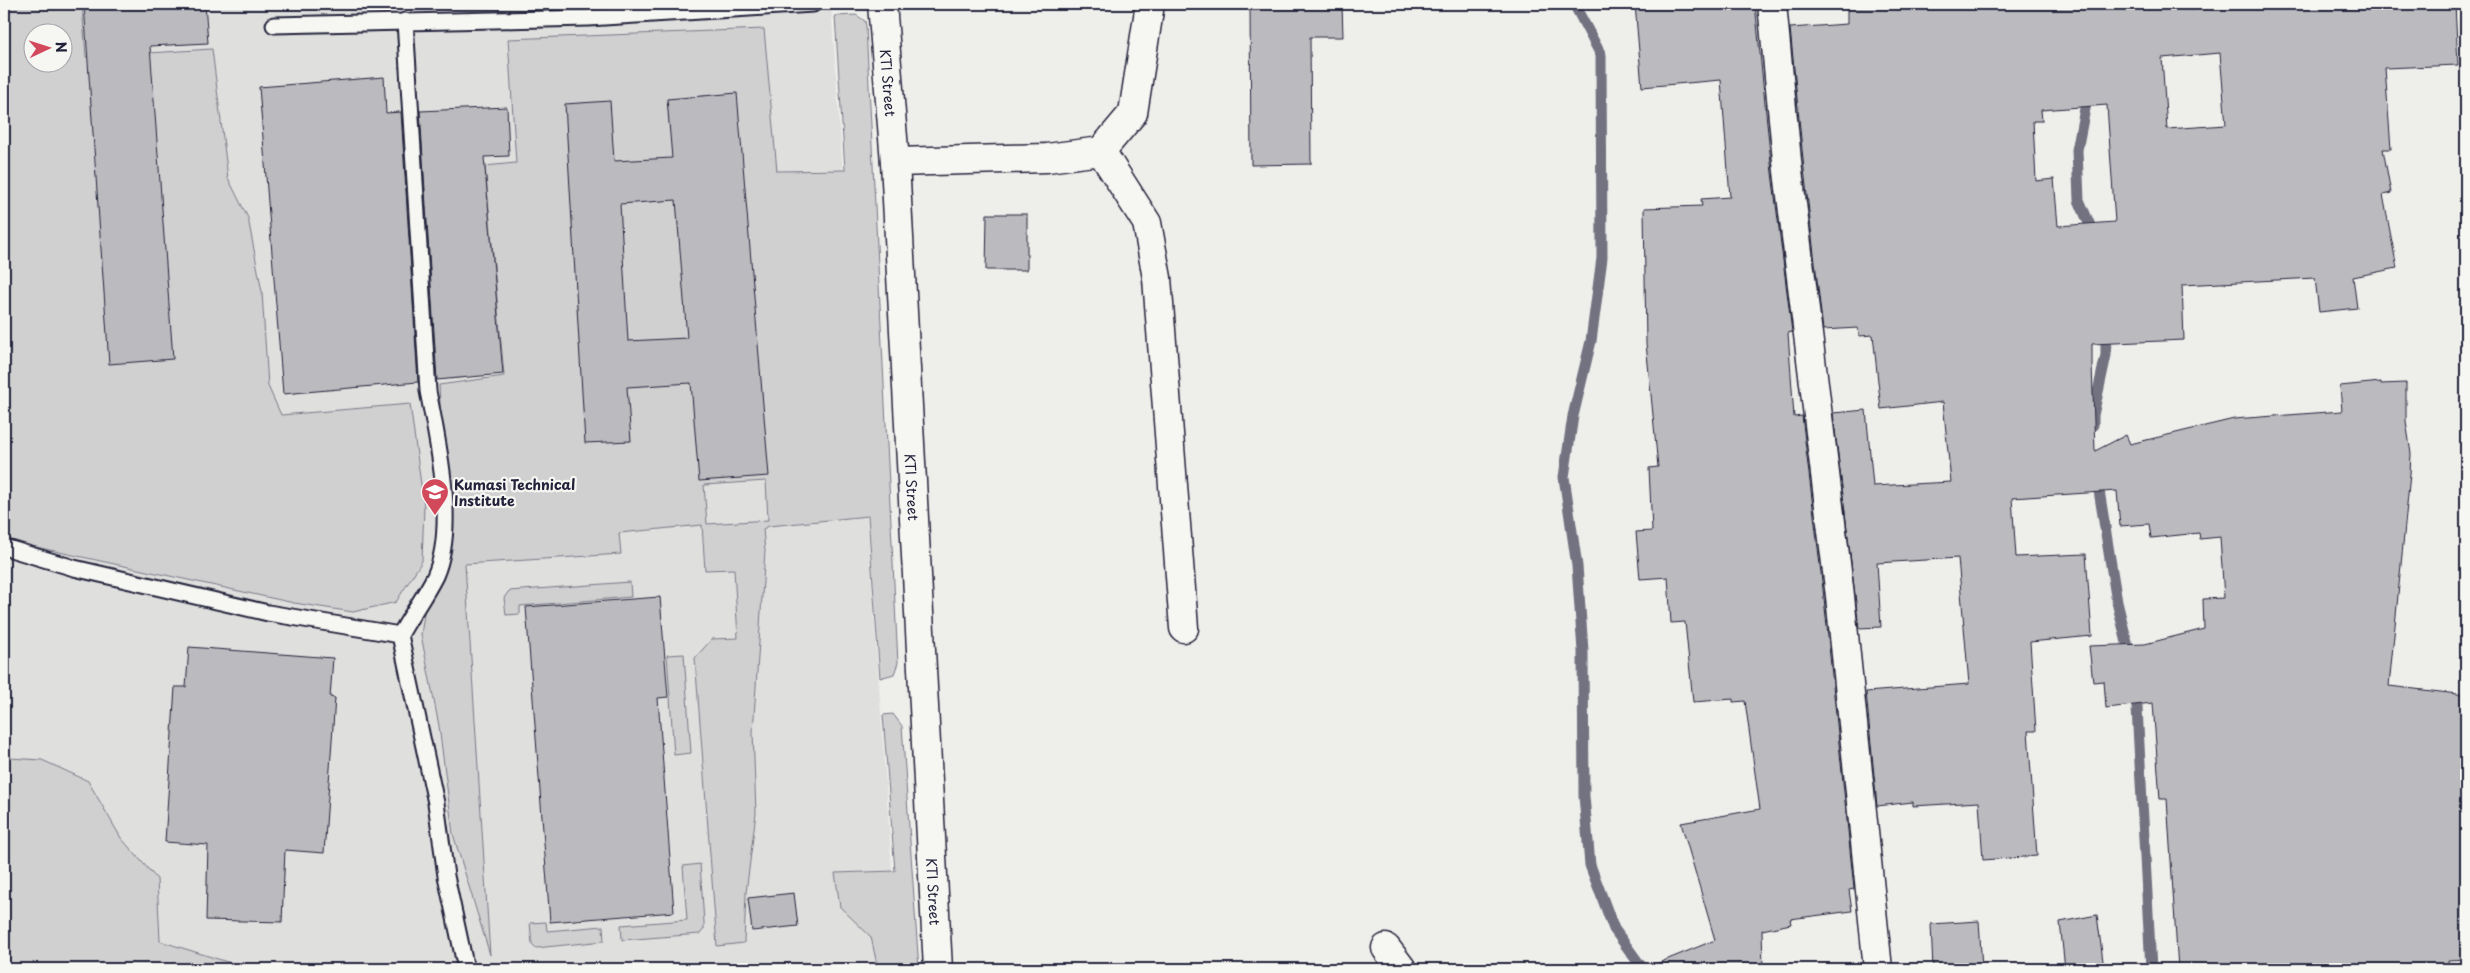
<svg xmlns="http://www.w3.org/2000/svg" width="2470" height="973" viewBox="0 0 2470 973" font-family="'Playpen Sans',sans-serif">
	<rect width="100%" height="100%" fill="#eeeeeb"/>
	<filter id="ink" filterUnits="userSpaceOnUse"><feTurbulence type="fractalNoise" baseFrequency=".02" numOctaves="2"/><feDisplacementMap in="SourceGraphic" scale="10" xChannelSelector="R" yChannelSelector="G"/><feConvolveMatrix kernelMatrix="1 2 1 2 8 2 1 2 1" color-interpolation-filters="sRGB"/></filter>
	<g filter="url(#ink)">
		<!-- built -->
		<path fill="#dfdfde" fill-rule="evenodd" d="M4 4H831L899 969H4ZM32 32H62V62H32Z"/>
		<!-- green -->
		<g fill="#d0d0d1" stroke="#797986" fill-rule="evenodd">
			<path d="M4 4H82L86 57 212 49 228 178 248 218 262 292 268 386 281 415 410 404 424 506 422 561 396 602 353 612 294 603 4 540ZM32 32H62V62H32Z"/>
			<polygon points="437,4 516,4 442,8"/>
			<path d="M856 15 865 21 866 26 898 663 894 674 880 678 868 516 769 526 763 529 765 551 753 732 756 813 746 893 744 943 717 946 695 658 712 639 738 638 734 569 705 570 702 525 619 533 621 554 465 564 490 955 453 834 439 726 421 635 426 600 440 571 444 478 439 385 504 376 485 166 516 163 508 39 764 29 777 171 845 170 835 16ZM766 481 768 520 707 524 704 485Z"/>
			<polygon points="630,582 631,597 520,606 520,614 506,615 504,598 509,591"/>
			<polygon points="684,654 691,753 674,755 667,655"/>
			<polygon points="893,714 902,726 919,969 878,969 871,937 840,907 835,873 895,871 883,715"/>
			<polygon points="4,752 10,758 42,760 88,781 121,838 157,879 160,941 250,969 4,969"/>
			<polygon points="700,864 704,922 704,929 700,934 622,940 621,925 687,920 683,866"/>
			<polygon points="546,922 547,931 603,926 604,941 536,948 532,944 530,923"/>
		</g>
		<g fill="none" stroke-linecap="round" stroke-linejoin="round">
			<!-- stream -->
			<g stroke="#727281" stroke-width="11">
				<polyline points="1574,4 1601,55 1602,258 1591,341 1573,416 1564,477 1577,566 1583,651 1584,796 1590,865 1614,929 1643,969"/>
				<polyline points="2088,93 2077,150 2079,200 2095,237"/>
				<polyline points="2093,425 2093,415 2106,355 2106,330"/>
				<polyline points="2097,478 2117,602 2131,659"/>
				<polyline points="2136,689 2151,969"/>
			</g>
		</g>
		<!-- building -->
		<g fill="#bbbbbf" stroke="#22223b" fill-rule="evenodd">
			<polygon points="84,4 205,4 208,43 150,46 173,359 109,364"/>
			<polygon points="1250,4 1342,4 1343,37 1310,37 1311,164 1251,165"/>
			<polygon points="1635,4 1755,4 1772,173 1792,332 1788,333 1794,417 1802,416 1824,598 1854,889 1849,890 1852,911 1790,919 1791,924 1762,930 1763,969 1646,968 1715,940 1681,823 1760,809 1745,701 1733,702 1733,699 1693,702 1685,622 1671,623 1668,577 1640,579 1636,532 1652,531 1649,468 1658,467 1646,343 1644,208 1702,206 1701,199 1730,197 1721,80 1642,87"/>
			<path d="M1847 4H2189V10L2251 4H2381V9L2455 4 2458 65 2385 68 2391 149H2383L2391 193 2383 195 2397 268 2353 277 2357 308 2319 312 2315 278 2182 285 2184 340 2092 344V365L2095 451 2126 435 2130 444 2234 419 2342 411 2340 386 2381 382V384L2406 383V421L2411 454 2410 474 2389 686 2466 695V959L2448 960 2449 969H2178L2167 799H2160L2153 703 2106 708 2104 681 2093 682 2089 646 2145 644 2204 629 2203 599 2224 598 2220 537 2200 539 2199 533 2151 538 2149 524 2120 526 2117 491 2012 498 2016 557 2086 554 2092 636 2030 642 2036 731H2028L2037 856 1983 860 1979 802 1913 806V802L1877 806 1866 692 1969 684 1958 558 1877 563 1881 627 1859 628 1833 413 1866 410 1873 486 1951 482 1943 402 1881 409 1873 335 1859 336 1858 328 1823 330 1804 169 1790 28 1847 24ZM2220 53 2226 125 2167 129 2162 58ZM2107 105 2115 222 2058 226 2054 179 2036 181 2033 121H2042L2041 110Z"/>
			<polygon points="384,77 386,113 401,112 418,382 283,394 259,87"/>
			<path d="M737 93 769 476 699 481 691 383 627 387 631 441 585 443 565 104 610 101 614 161 672 158 667 99ZM676 200 687 338 628 341 620 204Z"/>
			<polygon points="507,107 509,156 484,157 503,374 437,380 420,111"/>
			<polygon points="987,214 1027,214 1027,270 986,270"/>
			<polygon points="660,597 668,697 658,698 674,912 550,922 526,607"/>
			<polygon points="189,647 333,658 330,697 335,698 324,853 285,850 282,922 206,920 208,845 165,842 175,687 186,687"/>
			<polygon points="794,893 798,926 752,931 748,898"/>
			<polygon points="2097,915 2104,969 2065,969 2060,922"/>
			<polygon points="1979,921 1982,969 1933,969 1931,924"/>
		</g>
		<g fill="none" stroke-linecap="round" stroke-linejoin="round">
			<!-- lane casing -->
			<g stroke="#22223b" stroke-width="19">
				<g id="lane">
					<polyline points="274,25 588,18 813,4"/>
					<polyline points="4,547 74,568 268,613 400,635 436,803 446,876 466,969"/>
					<path d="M400 635C411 615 425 596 435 576 457 527 438 443 428 391L405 21"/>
				</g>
			</g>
			<!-- street casing -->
			<g stroke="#22223b" stroke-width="31">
				<g id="street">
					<path id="s1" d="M882 4 895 162 938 969"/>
					<polyline points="1772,4 1788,171 1840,596 1878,969"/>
					<polyline points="1101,151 1147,223 1157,278 1184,628"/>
					<polyline points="895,162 1047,158 1101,151 1133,113 1150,4"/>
					<polyline points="1386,948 1402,969"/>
				</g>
			</g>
			<!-- lane -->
			<use href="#lane" stroke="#f6f6f2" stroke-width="15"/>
			<!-- street -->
			<use href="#street" stroke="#f6f6f2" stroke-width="28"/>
		</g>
	</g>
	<!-- icons -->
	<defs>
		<g id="school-pin" transform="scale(1.4375)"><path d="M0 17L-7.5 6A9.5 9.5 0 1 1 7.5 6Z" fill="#d1495b" stroke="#f6f6f2"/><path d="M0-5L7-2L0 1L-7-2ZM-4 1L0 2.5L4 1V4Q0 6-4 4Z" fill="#fff"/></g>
	</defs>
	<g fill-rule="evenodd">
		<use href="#school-pin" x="435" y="492"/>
	</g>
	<g text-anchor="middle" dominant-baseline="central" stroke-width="4.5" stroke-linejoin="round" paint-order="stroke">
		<!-- street labels -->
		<g font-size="14" fill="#22223b" stroke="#f6f6f2">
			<text stroke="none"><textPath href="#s1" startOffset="79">KTI Street</textPath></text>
			<text stroke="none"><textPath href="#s1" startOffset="484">KTI Street</textPath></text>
			<text stroke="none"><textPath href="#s1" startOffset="889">KTI Street</textPath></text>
		</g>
		<!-- poi labels -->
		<g font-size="14" font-weight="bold" fill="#22223b" stroke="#f6f6f2" text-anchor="start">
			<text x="454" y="484">Kumasi Technical<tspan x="454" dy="16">Institute</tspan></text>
		</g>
	</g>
	<!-- margin -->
	<rect width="2470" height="973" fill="none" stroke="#f6f6f2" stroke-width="20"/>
	<rect x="10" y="10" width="2450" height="953" fill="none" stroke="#22223b" stroke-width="2" filter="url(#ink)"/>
	<!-- north arrow -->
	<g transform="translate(48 48) rotate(86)"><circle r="24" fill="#f6f6f2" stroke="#a1a1a9"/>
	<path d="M0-4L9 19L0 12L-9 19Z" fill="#d1495b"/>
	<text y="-8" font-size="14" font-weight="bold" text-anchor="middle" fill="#22223b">N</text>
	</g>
</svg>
